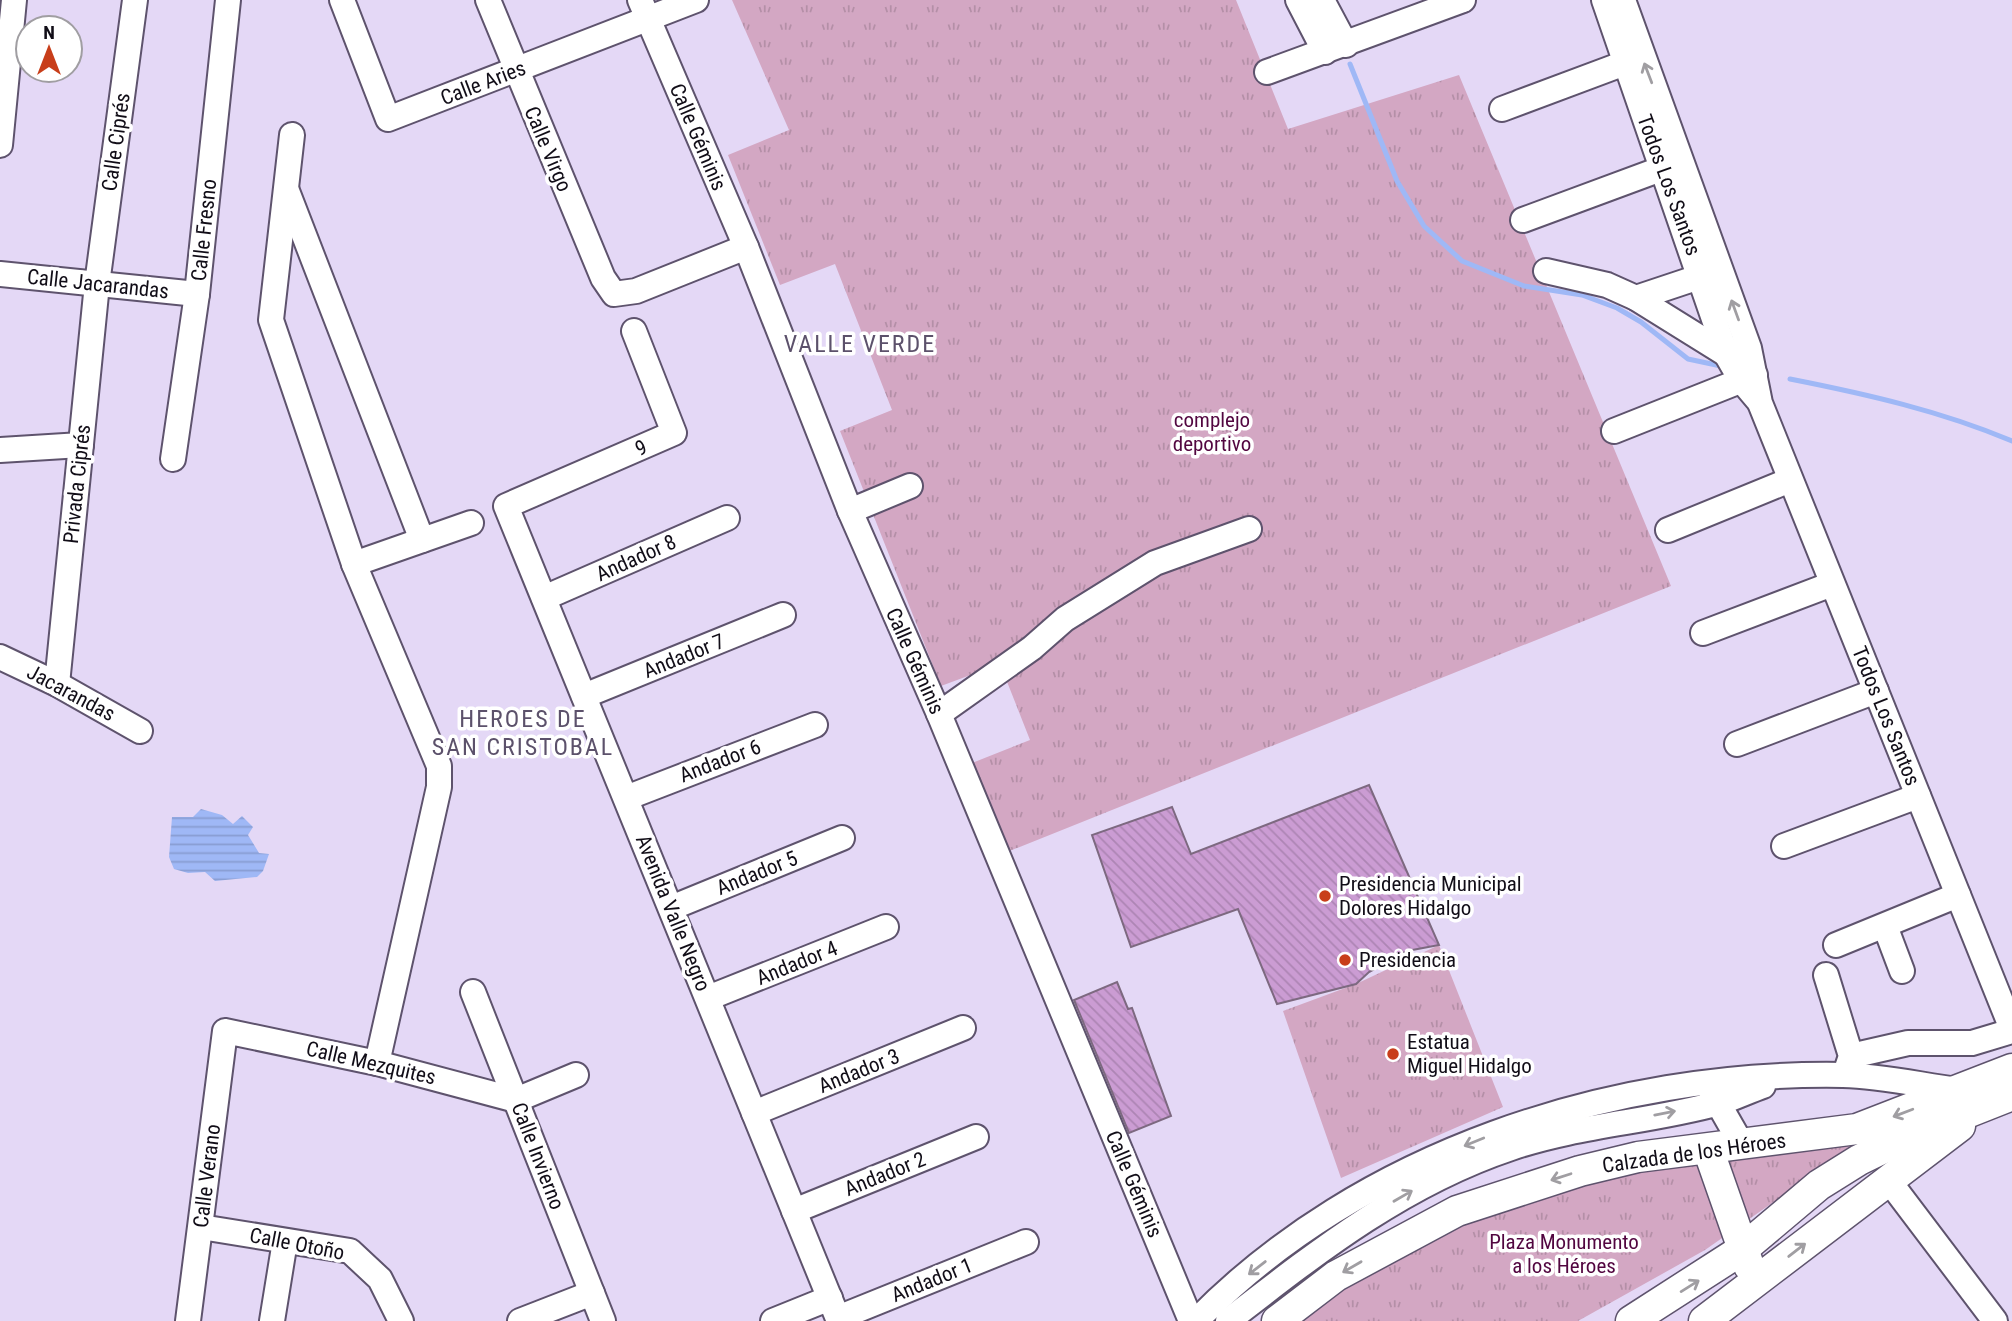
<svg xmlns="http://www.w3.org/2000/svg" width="2012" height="1321" viewBox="0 0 2012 1321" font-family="'Roboto Condensed',sans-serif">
	<defs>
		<pattern id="park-tufts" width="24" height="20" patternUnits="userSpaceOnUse" patternTransform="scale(1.75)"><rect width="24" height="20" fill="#d3a7c3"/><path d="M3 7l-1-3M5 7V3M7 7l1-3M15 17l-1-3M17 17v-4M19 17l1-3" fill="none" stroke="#b48fa7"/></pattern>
		<pattern id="water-rules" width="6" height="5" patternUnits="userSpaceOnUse" patternTransform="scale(1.75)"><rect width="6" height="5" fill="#9fb8f6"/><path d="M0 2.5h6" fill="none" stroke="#889dd2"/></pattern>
		<pattern id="building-back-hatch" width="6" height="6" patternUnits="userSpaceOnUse" patternTransform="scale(1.75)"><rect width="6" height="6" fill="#cb9cd3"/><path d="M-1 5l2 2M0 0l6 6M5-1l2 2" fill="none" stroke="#ad85b4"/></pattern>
	</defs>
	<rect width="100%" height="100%" fill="#e4d8f6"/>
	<!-- park -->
	<g fill="url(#park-tufts)">
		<polygon points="732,0 1236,0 1288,129 1459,75 1671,586 1002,854 967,765 1030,740 1000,664 941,686 840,431 892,410 835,264 780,285 728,155 789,130"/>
		<polygon points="1439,945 1503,1107 1341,1178 1283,1011 1356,984"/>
		<polygon points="1871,1134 1705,1250 1578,1321 1283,1321 1462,1216 1638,1161"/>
	</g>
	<!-- water -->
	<polygon fill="url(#water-rules)" points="201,809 222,815 233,824 242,816 253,827 248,835 259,853 269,854 263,871 257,877 215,881 205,872 188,873 174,869 169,857 172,817 193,817"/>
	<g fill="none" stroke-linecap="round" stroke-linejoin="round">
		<!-- stream -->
		<g stroke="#9fb8f6" stroke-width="5">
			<polyline points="1350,64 1397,181 1424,226 1462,261 1524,286 1582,295 1617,308 1641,322 1688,359 1721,366"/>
			<path d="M1790 379C1866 394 1941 411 2012 441"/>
		</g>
	</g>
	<!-- building -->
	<g fill="url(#building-back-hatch)" stroke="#7d6980" stroke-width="2">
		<polygon points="1369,785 1439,945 1407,951 1369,972 1356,984 1277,1004 1238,909 1131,947 1092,835 1172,807 1191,854"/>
		<polygon points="1117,982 1128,1009 1132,1008 1171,1116 1129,1133 1074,1000"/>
	</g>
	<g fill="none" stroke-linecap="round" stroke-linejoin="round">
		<!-- minor casing -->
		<g stroke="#5e536d" stroke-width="28">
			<g id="minor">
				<polyline points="342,0 388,119 696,0"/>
				<polyline points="488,0 603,278 614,294 636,291 746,247"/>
				<polyline points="640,0 746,247 850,511 939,714 1191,1321"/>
				<polyline points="1298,0 1325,52"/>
				<polyline points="1322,0 1346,45"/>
				<polyline points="1604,0 1726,354 1741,380 1757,399"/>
				<polyline points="1623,0 1749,348 1760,403 2012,1029"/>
				<polyline points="1267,72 1463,0"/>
				<polyline points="1502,109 1625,63"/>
				<polyline points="292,135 271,320 354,564 439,766 439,787 377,1063"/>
				<polyline points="0,145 14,0"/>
				<polyline points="287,191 422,540"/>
				<polyline points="1523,220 1677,163"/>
				<polyline points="1546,271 1607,285 1636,298 1726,354 1735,351"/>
				<polyline points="0,274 197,294"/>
				<polyline points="1636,298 1702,276"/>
				<polyline points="634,331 674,433 506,506 839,1321"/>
				<polyline points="1614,431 1755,375"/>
				<polyline points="0,450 81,445"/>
				<polyline points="173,459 197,294 228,0"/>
				<polyline points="850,511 910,486"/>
				<polyline points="1668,530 1790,480"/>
				<polyline points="354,564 471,523"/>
				<polyline points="544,598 727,518"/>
				<polyline points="1703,633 1832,584"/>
				<polyline points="0,657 57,684 140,731"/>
				<polyline points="57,684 97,284 135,0"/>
				<polyline points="584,696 783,615"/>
				<polyline points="939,714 1032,648 1065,619 1155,563 1249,529"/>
				<polyline points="1737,744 1876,691"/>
				<polyline points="626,798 815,725"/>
				<polyline points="1784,846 1918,796"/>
				<polyline points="671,908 842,838"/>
				<polyline points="1885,926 1902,971"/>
				<polyline points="1836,945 1958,895"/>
				<polyline points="1826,975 1851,1056 1846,1071"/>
				<polyline points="473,992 603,1321"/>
				<polyline points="708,998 886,927"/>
				<polyline points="1851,1056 1908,1043 1972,1043 2012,1031"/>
				<polyline points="1710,1089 1742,1145"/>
				<polyline points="754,1113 963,1028"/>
				<polyline points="1889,1181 1995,1321"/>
				<polyline points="794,1211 976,1137"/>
				<polyline points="201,1227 350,1251 380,1279 401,1321"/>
				<polyline points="838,1318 1026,1242"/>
				<polyline points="188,1321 225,1031 377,1063 516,1100 576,1075"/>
				<polyline points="272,1321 285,1241"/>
				<polyline points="520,1321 592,1293"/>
				<polyline points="773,1321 830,1298"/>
				<path d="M1196 1321C1360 1153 1611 1071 1843 1075 1881 1076 1920 1085 1958 1090"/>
				<path d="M1228 1321C1317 1252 1403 1184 1511 1148 1578 1125 1651 1122 1719 1103 1734 1098 1749 1091 1763 1086"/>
			</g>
		</g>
		<!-- major casing -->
		<g stroke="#5e536d" stroke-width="33">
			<g id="major">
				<polyline points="1708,1149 1749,1266"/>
				<polyline points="1277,1321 1336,1276 1457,1211 1580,1171 1638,1157 1857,1129 2012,1069"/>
				<polyline points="1631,1321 1743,1249 1819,1185 1859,1160 1906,1137 2012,1095"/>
				<polyline points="1704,1321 1960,1126"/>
			</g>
		</g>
		<!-- minor -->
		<use href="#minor" stroke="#fff" stroke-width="24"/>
		<!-- major -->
		<use href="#major" stroke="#fff" stroke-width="30"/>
	</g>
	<!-- one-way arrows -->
	<defs><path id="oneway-shaft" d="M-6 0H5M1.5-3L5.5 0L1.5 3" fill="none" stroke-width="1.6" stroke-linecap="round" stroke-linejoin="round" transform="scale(1.75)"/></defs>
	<g stroke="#a09ea2">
		<use href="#oneway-shaft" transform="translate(1648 73) rotate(-111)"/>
		<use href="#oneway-shaft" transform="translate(1735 310) rotate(-110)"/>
		<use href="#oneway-shaft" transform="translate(1665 1113) rotate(-11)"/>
		<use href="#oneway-shaft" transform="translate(1903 1113) rotate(159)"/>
		<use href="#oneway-shaft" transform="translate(1474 1142) rotate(158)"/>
		<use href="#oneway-shaft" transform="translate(1561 1177) rotate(162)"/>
		<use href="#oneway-shaft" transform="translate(1403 1196) rotate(-30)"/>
		<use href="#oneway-shaft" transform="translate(1797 1250) rotate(-38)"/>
		<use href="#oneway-shaft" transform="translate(1352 1267) rotate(150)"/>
		<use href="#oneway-shaft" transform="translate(1257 1268) rotate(142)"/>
		<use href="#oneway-shaft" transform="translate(1690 1286) rotate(-32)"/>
	</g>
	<!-- markers -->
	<g fill="#c83e1a" stroke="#fff" stroke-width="2.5">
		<circle cx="1325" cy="896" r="7"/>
		<circle cx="1345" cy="960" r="7"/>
		<circle cx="1393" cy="1054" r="7"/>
	</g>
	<g text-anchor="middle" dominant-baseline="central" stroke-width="7" stroke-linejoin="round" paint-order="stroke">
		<!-- street labels -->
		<g font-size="21" fill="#110d17" stroke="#fff">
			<text transform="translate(483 83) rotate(-21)">Calle Aries</text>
			<text transform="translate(698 137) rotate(67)">Calle Géminis</text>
			<text transform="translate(116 142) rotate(-82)">Calle Ciprés</text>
			<text transform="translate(548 149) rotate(67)">Calle Virgo</text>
			<text transform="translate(1669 185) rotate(70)">Todos Los Santos</text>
			<text transform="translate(204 230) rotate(-84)">Calle Fresno</text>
			<text transform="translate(98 284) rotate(6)">Calle Jacarandas</text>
			<text transform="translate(641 448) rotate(-23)">9</text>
			<text transform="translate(77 484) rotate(-84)">Privada Ciprés</text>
			<text transform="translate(636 558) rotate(-24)">Andador 8</text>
			<text transform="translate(684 656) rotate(-22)">Andador 7</text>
			<text transform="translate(915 661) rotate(66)">Calle Géminis</text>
			<text transform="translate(71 693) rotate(28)">Jacarandas</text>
			<text transform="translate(1886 716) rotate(68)">Todos Los Santos</text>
			<text transform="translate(720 761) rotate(-21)">Andador 6</text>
			<text transform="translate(757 873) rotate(-22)">Andador 5</text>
			<text transform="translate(673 913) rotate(68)">Avenida Valle Negro</text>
			<text transform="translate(797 963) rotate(-22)">Andador 4</text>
			<text transform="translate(371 1063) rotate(13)">Calle Mezquites</text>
			<text transform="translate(859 1071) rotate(-22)">Andador 3</text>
			<text transform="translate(1694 1153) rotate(-8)">Calzada de los Héroes</text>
			<text transform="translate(538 1156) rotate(69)">Calle Invierno</text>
			<text transform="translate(885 1174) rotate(-22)">Andador 2</text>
			<text transform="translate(207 1176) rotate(-83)">Calle Verano</text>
			<text transform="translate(1134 1184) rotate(67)">Calle Géminis</text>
			<text transform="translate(297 1244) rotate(11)">Calle Otoño</text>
			<text transform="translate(932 1280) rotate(-22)">Andador 1</text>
		</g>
		<!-- park labels -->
		<g font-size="21" fill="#520640" stroke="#fff">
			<text x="1212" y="420">complejo<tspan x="1212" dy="24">deportivo</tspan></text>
			<text x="1564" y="1242">Plaza Monumento<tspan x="1564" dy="24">a los Héroes</tspan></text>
		</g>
		<!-- poi labels -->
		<g font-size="21" fill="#110d17" stroke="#fff" text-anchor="start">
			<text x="1339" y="884">Presidencia Municipal<tspan x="1339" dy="24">Dolores Hidalgo</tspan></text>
			<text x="1359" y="960">Presidencia</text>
			<text x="1407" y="1042">Estatua<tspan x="1407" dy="24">Miguel Hidalgo</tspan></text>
		</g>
		<!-- quarter labels -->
		<g font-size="24" letter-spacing="2" fill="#5c516b" stroke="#fff">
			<text x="860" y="344">VALLE VERDE</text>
			<text x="523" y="719">HEROES DE<tspan x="523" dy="28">SAN CRISTOBAL</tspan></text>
		</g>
	</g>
	<!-- north arrow -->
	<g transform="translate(49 49)"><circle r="33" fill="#ffffff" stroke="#a09ea2" stroke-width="2"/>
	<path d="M0-5L12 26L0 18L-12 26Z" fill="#c83e1a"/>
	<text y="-10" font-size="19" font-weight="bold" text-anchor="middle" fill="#110d17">N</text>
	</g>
</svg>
